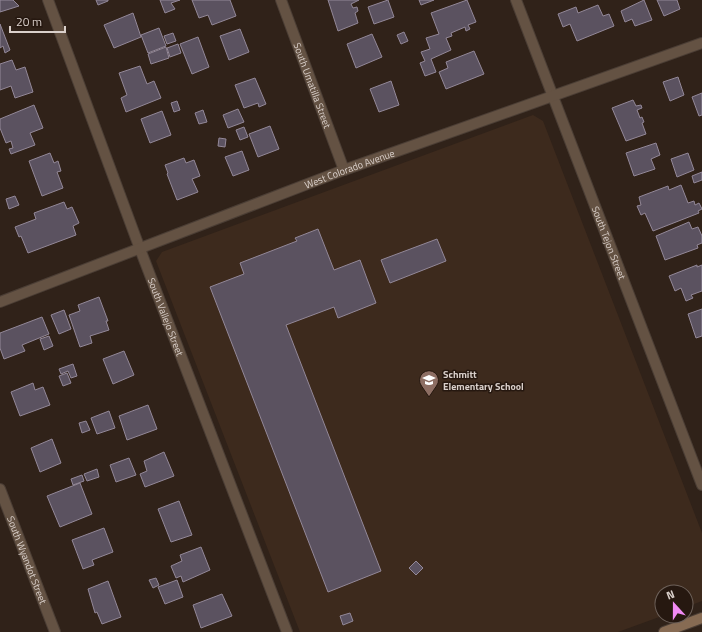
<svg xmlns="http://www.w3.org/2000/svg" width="702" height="632" viewBox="0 0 702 632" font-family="'Titillium Web',sans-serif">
	<rect width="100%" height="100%" fill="#302219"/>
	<!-- built -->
	<polygon fill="#3d2a1d" points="533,115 543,121 702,533 702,601 686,607 686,592 662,592 662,616 618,632 300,632 156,261 162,252"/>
	<!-- building -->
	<g fill="#5b5260" stroke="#938898">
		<polygon points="0,0 13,0 19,6 0,12"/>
		<polygon points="96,0 108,0 108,1 98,5"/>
		<polygon points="160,0 180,0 171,3 175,9 165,13"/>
		<polygon points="192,0 230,0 236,16 212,25 208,15 199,18"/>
		<polygon points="328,0 359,0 351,4 353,8 357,7 358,11 355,13 358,23 338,31"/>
		<polygon points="388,0 394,17 374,24 368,7"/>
		<polygon points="419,0 434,0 421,5"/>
		<polygon points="467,0 476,22 468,25 470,29 466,31 465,27 451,33 452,36 446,38 451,50 431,59 436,72 425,76 420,63 425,61 421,52 430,49 426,38 439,34 431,13"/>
		<polygon points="644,0 652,20 635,26 632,19 625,22 621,11"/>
		<polygon points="657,0 677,0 680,9 664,16"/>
		<polygon points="598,5 603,16 609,14 614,26 577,41 570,24 563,27 558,14 576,7 578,13"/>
		<polygon points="133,13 141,37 114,48 104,25"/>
		<polygon points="0,24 10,50 5,53 3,46 0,48"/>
		<polygon points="159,28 166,46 148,53 141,35"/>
		<polygon points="240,29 249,52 229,60 220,36"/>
		<polygon points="404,32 408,41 401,44 397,35"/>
		<polygon points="173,33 176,41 167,44 164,36"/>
		<polygon points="372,34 382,57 356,68 347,44"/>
		<polygon points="198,37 209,67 192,74 180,44"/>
		<polygon points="178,44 181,53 170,57 167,48"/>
		<polygon points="166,47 169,58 151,64 148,54"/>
		<polygon points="474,51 484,74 446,89 439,72 448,68 446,62"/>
		<polygon points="12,60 16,70 25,67 33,92 15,98 11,86 0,90 0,64"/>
		<polygon points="140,66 147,84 154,81 161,98 126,112 121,98 127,95 119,73"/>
		<polygon points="678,77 684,95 670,101 663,82"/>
		<polygon points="255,78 266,104 259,107 258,103 244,108 235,85"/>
		<polygon points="391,81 399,105 379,112 370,89"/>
		<polygon points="702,93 702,115 699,116 692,97"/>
		<polygon points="633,100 636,106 641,105 642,108 637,110 640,118 642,117 644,122 642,123 646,134 626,141 612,108"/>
		<polygon points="177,101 180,110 174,112 171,103"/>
		<polygon points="34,105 43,128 30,133 35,145 11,154 9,149 13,148 11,141 6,143 0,128 0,119"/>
		<polygon points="238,109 244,122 228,128 223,115"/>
		<polygon points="203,110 207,122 199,124 195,113"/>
		<polygon points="162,111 171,135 150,143 141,119"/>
		<polygon points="270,126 279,149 258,157 249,134"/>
		<polygon points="244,127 248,137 240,140 236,130"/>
		<polygon points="219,138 226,139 225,147 218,146"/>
		<polygon points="656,143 660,155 651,159 655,169 634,176 626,153"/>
		<polygon points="242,151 249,170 233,176 225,157"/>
		<polygon points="50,153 54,163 58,161 61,171 57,172 63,188 42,196 29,161"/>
		<polygon points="688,153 694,170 677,177 671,159"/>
		<polygon points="184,158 186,163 194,160 200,176 192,179 198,192 177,200 167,174 168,173 165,165"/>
		<polygon points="702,172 702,180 694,183 692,176"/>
		<polygon points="681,185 688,203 694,201 695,205 699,203 702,209 698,211 699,213 653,231 645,213 641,215 637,206 641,205 639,197 668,186 669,190"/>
		<polygon points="15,196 19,205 9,209 6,199"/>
		<polygon points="64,202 67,209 72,207 79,223 73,226 76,235 28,253 21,236 19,237 15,227 36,219 34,213"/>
		<polygon points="689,222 692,229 698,227 702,236 702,243 697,245 698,248 665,260 656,236"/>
		<polygon points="318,229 334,270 360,260 376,303 338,318 334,307 286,325 381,571 328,592 210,287 244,274 240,263 297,241 295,238"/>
		<polygon points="437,239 446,261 390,283 381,260"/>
		<polygon points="697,265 697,267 702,265 702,291 691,295 693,298 686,301 681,288 675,291 669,276"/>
		<polygon points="99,297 108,321 106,321 109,330 90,336 92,343 80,347 69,315 80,311 78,305"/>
		<polygon points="702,309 702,336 696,338 688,314"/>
		<polygon points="64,310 71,329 59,334 51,315"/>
		<polygon points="42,317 49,334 22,345 25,351 4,359 0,348 0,333"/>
		<polygon points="49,336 53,346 44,350 40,339"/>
		<polygon points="124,351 134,375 113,384 103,359"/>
		<polygon points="73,364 77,376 71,378 68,371 61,374 59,369"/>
		<polygon points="67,373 71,383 63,386 59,376"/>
		<polygon points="33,383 35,390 43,387 50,405 20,416 11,392"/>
		<polygon points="148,405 157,429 127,440 119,416"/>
		<polygon points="109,411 115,428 97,434 91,418"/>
		<polygon points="86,421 90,430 82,433 79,423"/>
		<polygon points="52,439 61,463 40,472 31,448"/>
		<polygon points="164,452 174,476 145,487 140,474 147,471 144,461"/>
		<polygon points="129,458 136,475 116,482 110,465"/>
		<polygon points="97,469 99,477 87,481 84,474"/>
		<polygon points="82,475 84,481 73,485 71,479"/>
		<polygon points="80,483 92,514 60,527 47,496"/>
		<polygon points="179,501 192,535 171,542 158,509"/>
		<polygon points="104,528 113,552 92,560 94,565 83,569 72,540"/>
		<polygon points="201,547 210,570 183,582 181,576 176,578 171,566 182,561 180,555"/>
		<polygon points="416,561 423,568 416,575 409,568"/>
		<polygon points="156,578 159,585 153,588 149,580"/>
		<polygon points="177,580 183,597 165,604 158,587"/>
		<polygon points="108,581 121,617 102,624 97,612 95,613 88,589"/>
		<polygon points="222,594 232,616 201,628 193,605"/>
		<polygon points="350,613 353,621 343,625 340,616"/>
	</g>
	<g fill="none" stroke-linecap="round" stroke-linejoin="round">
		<!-- street casing -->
		<g stroke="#4b3e35" stroke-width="12">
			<g id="street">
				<path id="s1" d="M48 0 140 249 287 632"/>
				<path id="s2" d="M281 0 344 170"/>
				<path id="s3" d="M516 0 702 485"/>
				<path id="s4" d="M0 302 344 170 702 43"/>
				<path id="s5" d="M0 489 55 632"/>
			</g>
		</g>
		<!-- secondary casing -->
		<g stroke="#4b3e35" stroke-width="12">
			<polyline id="secondary" points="664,632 702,618"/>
		</g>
		<!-- street -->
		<use href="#street" stroke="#645243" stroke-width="10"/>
		<!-- secondary -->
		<use href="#secondary" stroke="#876b53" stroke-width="10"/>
	</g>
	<!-- icons -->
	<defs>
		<g id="school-pin" transform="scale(1)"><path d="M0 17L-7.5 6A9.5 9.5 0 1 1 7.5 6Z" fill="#8d6e63" stroke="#261810"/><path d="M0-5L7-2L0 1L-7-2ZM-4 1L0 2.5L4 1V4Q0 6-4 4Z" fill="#fff"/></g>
	</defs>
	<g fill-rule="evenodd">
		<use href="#school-pin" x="429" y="380"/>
	</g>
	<g text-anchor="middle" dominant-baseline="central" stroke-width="3" stroke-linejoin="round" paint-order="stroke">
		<!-- street labels -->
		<g font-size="10" fill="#dad0cb" stroke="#261810">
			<text stroke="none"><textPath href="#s2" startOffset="91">South Umatilla Street</textPath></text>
			<text stroke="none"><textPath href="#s4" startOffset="374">West Colorado Avenue</textPath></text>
			<text stroke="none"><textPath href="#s3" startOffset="260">South Tejon Street</textPath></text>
			<text stroke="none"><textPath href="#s1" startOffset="338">South Vallejo Street</textPath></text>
			<text stroke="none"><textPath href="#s5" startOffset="76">South Wyandot Street</textPath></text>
		</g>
		<!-- poi labels -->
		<g font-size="10" font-weight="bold" fill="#dad0cb" stroke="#261810" text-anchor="start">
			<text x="443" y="374">Schmitt<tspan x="443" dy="12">Elementary School</tspan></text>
		</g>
	</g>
	<!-- north arrow -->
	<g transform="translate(674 604) rotate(339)"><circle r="19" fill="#261810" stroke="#6e625b"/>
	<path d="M0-3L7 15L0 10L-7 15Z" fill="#f18af4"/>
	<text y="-6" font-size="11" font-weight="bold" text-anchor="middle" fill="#dad0cb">N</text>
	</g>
	<!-- scale -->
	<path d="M10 26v6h55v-6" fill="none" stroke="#dad0cb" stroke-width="2"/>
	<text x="16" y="26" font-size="12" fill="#dad0cb" stroke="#261810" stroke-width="3" paint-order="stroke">20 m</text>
</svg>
